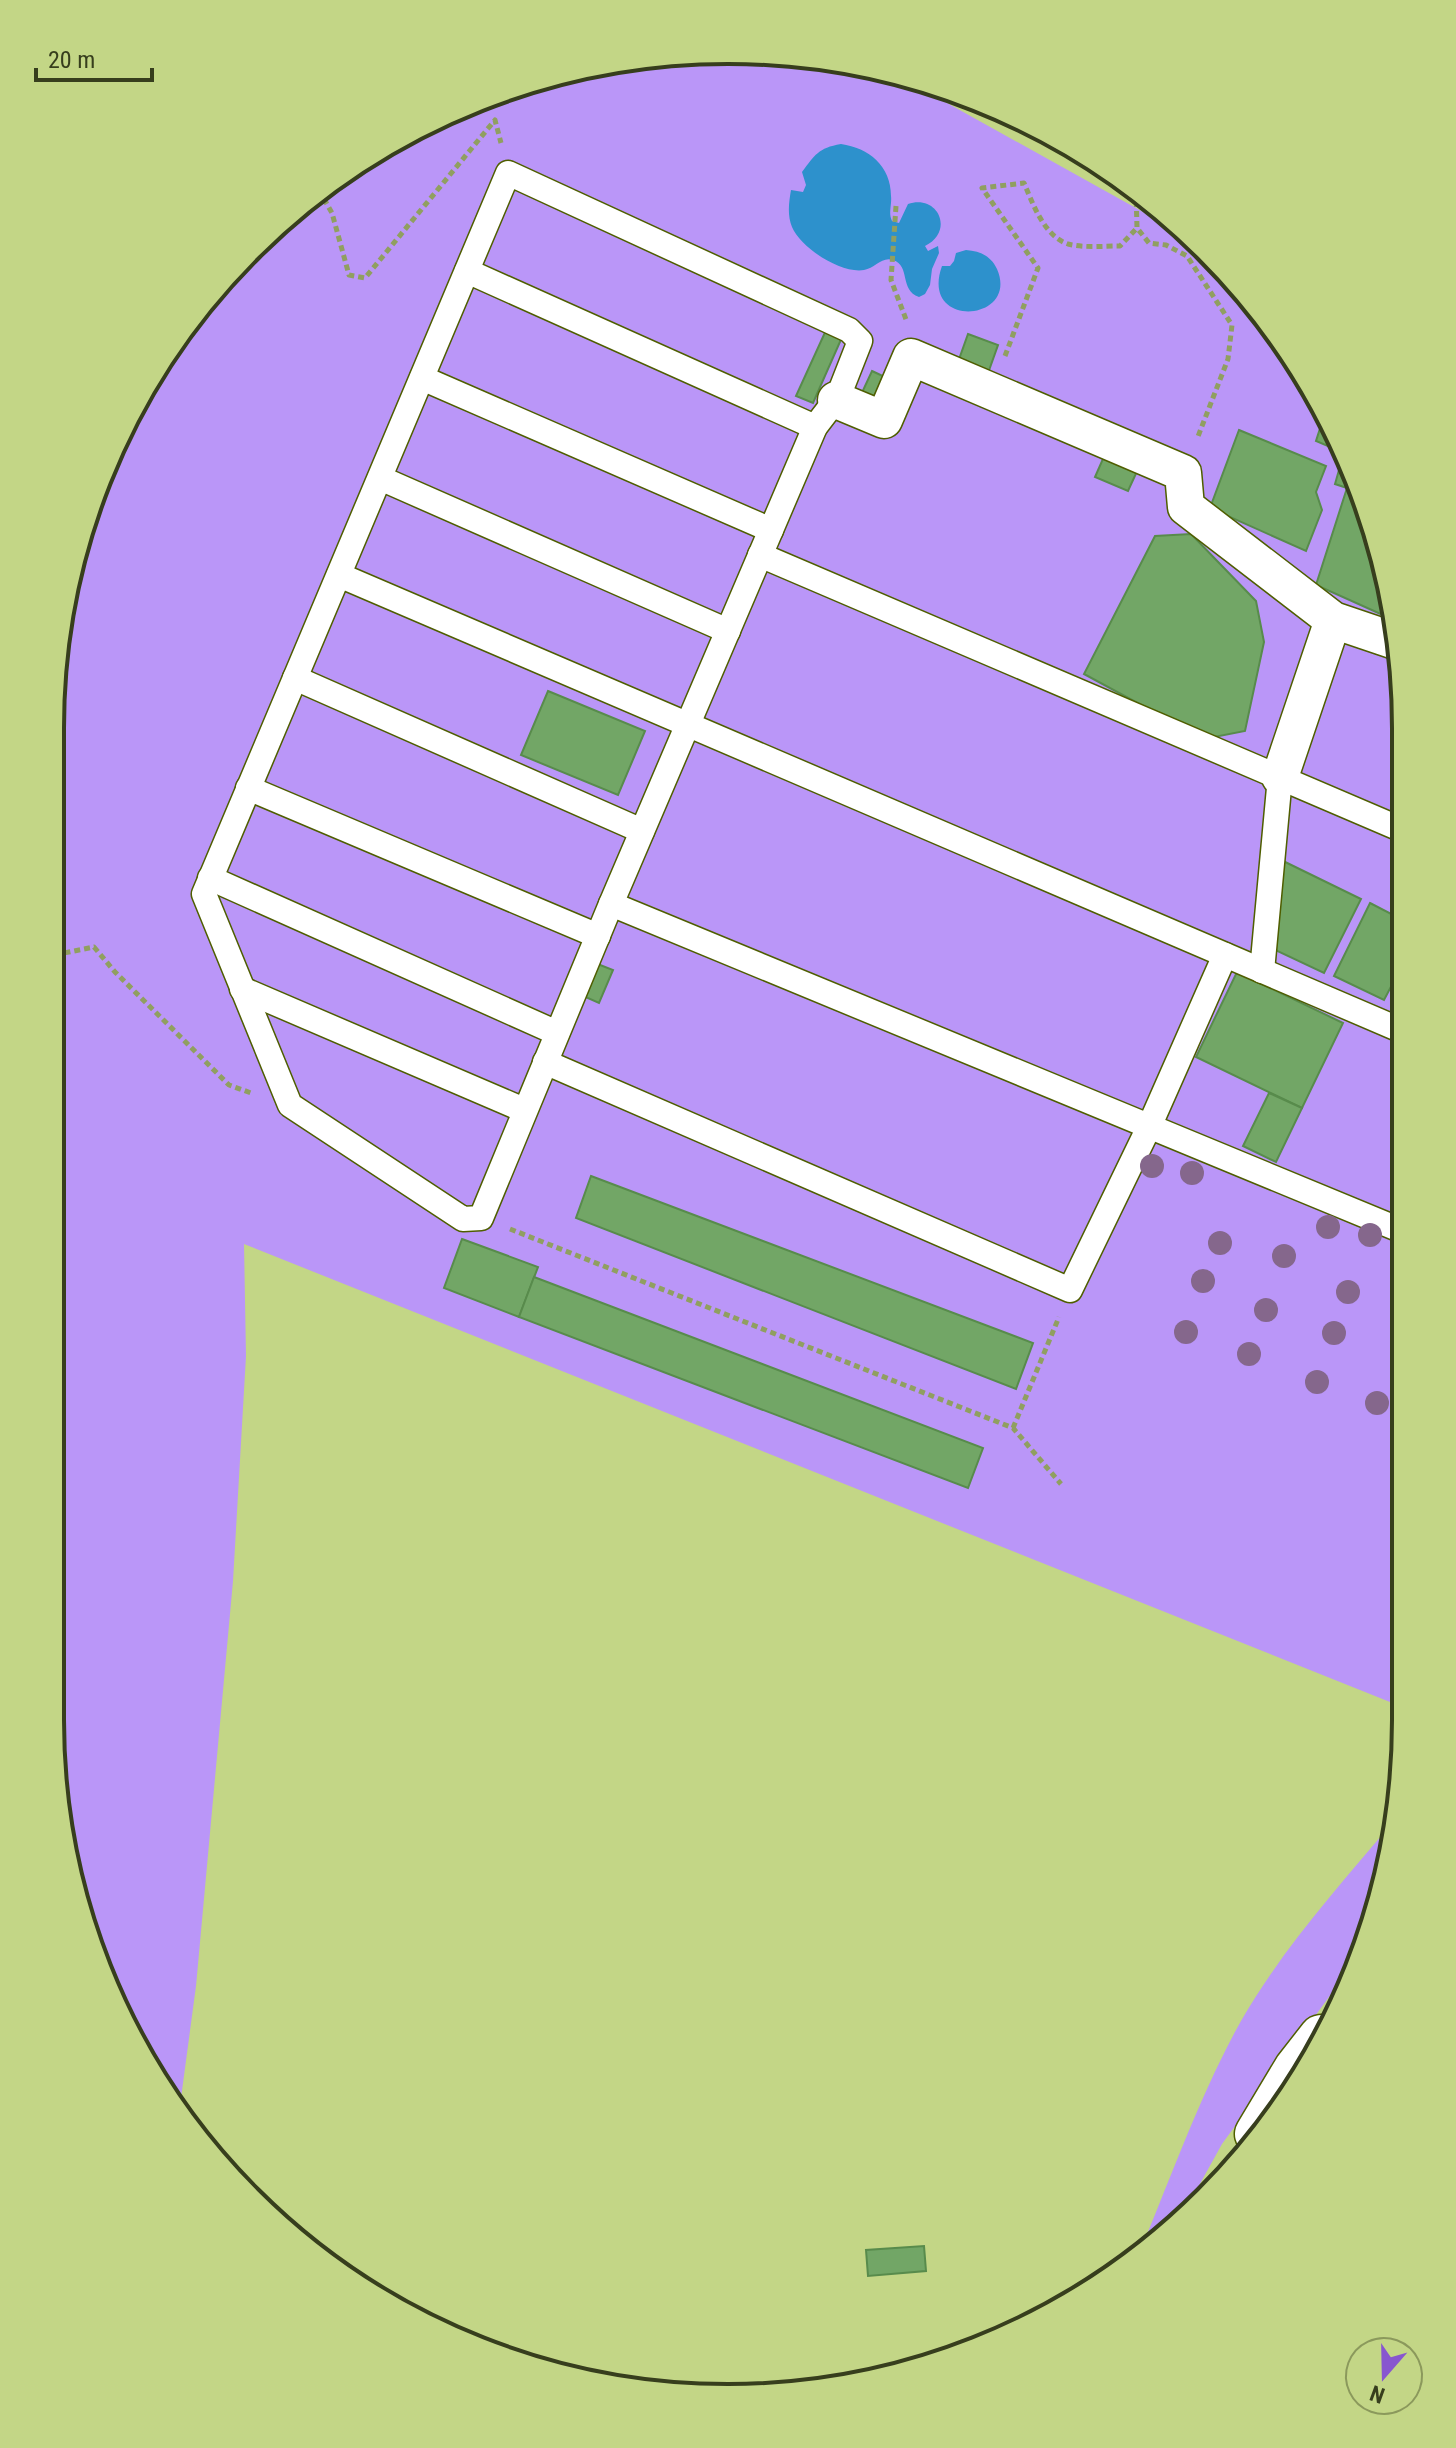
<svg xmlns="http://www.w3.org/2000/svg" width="1456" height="2448" viewBox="0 0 1456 2448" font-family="'Roboto Condensed',sans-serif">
	<rect width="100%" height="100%" fill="#c3d686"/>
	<!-- green -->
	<g fill="#ba96f8">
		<polygon points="728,50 861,63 895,74 1188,237 1237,281 1315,389 1383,552 1405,683 1405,1708 244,1244 246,1356 233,1581 196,1986 179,2113 86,1938 50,1720 51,683 86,510 165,351 249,248 352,164 469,101 596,63"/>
		<path d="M1393 1822 1370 1938 1366 1946 1222 2144 1186 2209 1136 2261C1169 2183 1200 2094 1241 2021 1283 1948 1339 1886 1393 1822Z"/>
	</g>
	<!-- water -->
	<g fill="#2d91cc">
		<path d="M841 144C869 148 891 166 891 196 892 205 888 213 892 221L899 223 908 204C938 194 955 231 925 246L928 251 938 246 939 253 932 269 930 285 925 294 919 297C899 290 911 266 893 260 882 256 875 268 864 270 841 274 801 248 792 227 787 215 789 202 791 190L803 192 806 185 802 172C815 155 818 148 841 144Z"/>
		<path d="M966 250C980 251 991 256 997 269 1020 322 919 330 942 266H950L954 261 956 253Z"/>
	</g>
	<!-- building -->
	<g fill="#72a666" stroke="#588b4c" stroke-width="2">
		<polygon points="827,328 843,335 813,403 796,396"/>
		<polygon points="968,334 998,345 987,376 957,365"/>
		<polygon points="872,371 885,377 873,406 859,399"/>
		<polygon points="1325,413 1342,452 1316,441"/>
		<polygon points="1239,430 1326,466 1316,492 1322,510 1306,551 1210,508"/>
		<polygon points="1106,452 1139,467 1128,491 1095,477"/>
		<polygon points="1343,456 1383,552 1394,620 1316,585 1347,488 1335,484"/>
		<polygon points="1191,534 1256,601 1264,642 1245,731 1204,739 1084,674 1155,536"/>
		<polygon points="548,691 645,731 618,795 521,755"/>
		<polygon points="1279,859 1361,899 1324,973 1273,949"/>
		<polygon points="1370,903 1405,921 1405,981 1396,977 1384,1000 1334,976"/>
		<polygon points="595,963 613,970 599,1003 581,995"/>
		<polygon points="1237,972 1343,1023 1302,1108 1196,1057"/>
		<polygon points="1269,1093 1302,1108 1276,1162 1243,1146"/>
		<polygon points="591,1176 1033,1343 1016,1389 576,1218"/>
		<polygon points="462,1239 538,1267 519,1317 444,1288"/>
		<polygon points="534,1277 983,1448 968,1488 519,1317"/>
		<polygon points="924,2246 926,2271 868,2276 866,2250"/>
	</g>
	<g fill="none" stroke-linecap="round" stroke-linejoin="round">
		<!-- service casing -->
		<g stroke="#4f5e00" stroke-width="27">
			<g id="service">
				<polygon points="508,173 849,330 860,341 838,397 815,427 611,904 481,1218 463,1219 290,1105 204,894"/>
				<polyline points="467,271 815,427"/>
				<polyline points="422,378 771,530"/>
				<polyline points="380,478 728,631"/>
				<polyline points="760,555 1405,831"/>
				<polyline points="339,575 1405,1032"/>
				<polyline points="295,678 642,831"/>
				<polyline points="248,788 598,936"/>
				<polyline points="210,878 557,1033"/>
				<polyline points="611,904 1405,1232"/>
				<polyline points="1262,971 1280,777"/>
				<polyline points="242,989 524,1110"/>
				<polyline points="545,1062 1070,1290 1149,1127 1225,955"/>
			</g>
		</g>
		<!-- pedestrian casing -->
		<g stroke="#4f5e00" stroke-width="39">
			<g id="pedestrian">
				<polyline points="836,400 884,420 911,357 1183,473 1186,507 1333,620 1398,642"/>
				<polyline points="1280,777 1333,620"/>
			</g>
		</g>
		<!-- tertiary casing -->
		<g stroke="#4f5e00" stroke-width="47">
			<polyline id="tertiary" points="1257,2134 1296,2069 1321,2037"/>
		</g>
		<!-- path -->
		<g stroke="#909f60" stroke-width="5" stroke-dasharray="6 4" stroke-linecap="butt">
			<polyline points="1100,162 1114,172"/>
			<polyline points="319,190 332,213 349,275 365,278 495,120 501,143"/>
			<polyline points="1136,191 1137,228 1149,243 1166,245 1187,256 1232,325 1228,359 1197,439"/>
			<polyline points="896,206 891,280 907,322"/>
			<path d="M1005 356 1038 268 982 188 1024 183C1033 204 1044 236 1068 244 1083 248 1104 246 1120 246L1137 228"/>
			<polyline points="51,966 59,954 94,947 115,972 229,1085 251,1093"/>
			<polyline points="510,1229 1013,1428 1061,1484"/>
			<polyline points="1013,1428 1059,1317"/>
		</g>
		<!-- service -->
		<use href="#service" stroke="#fff" stroke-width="24"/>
		<!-- pedestrian -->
		<use href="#pedestrian" stroke="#fff" stroke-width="36"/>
		<!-- tertiary -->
		<use href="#tertiary" stroke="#fff" stroke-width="44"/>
	</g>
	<!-- trees -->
	<g fill="#85678c">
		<circle cx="1152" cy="1166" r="12"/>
		<circle cx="1192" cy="1173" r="12"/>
		<circle cx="1328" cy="1227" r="12"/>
		<circle cx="1370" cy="1235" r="12"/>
		<circle cx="1220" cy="1243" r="12"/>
		<circle cx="1284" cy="1256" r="12"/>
		<circle cx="1203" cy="1281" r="12"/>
		<circle cx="1348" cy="1292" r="12"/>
		<circle cx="1266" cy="1310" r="12"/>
		<circle cx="1186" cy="1332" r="12"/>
		<circle cx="1334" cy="1333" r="12"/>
		<circle cx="1249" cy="1354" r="12"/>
		<circle cx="1317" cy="1382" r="12"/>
		<circle cx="1377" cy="1403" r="12"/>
	</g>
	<!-- crop -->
	<path d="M0 0H1456V2448H0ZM728 64H728A664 664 0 0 1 1392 728V1720A664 664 0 0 1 728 2384H728A664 664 0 0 1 64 1720V728A664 664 0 0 1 728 64Z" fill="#c3d686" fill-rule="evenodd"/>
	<path fill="none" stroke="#373e1d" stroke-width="4" d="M728 64H728A664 664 0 0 1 1392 728V1720A664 664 0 0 1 728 2384H728A664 664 0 0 1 64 1720V728A664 664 0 0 1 728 64Z"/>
	<!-- north arrow -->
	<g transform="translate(1384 2376) rotate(200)"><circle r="38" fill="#c3d686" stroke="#8b995c" stroke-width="2"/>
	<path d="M0-6L14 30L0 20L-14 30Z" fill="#8856cf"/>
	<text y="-12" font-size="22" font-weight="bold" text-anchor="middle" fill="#373e1d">N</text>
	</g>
	<!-- scale -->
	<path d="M36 68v12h116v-12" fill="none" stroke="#373e1d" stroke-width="4"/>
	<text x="48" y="68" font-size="24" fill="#373e1d" stroke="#c3d686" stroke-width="6" paint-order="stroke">20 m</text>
</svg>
